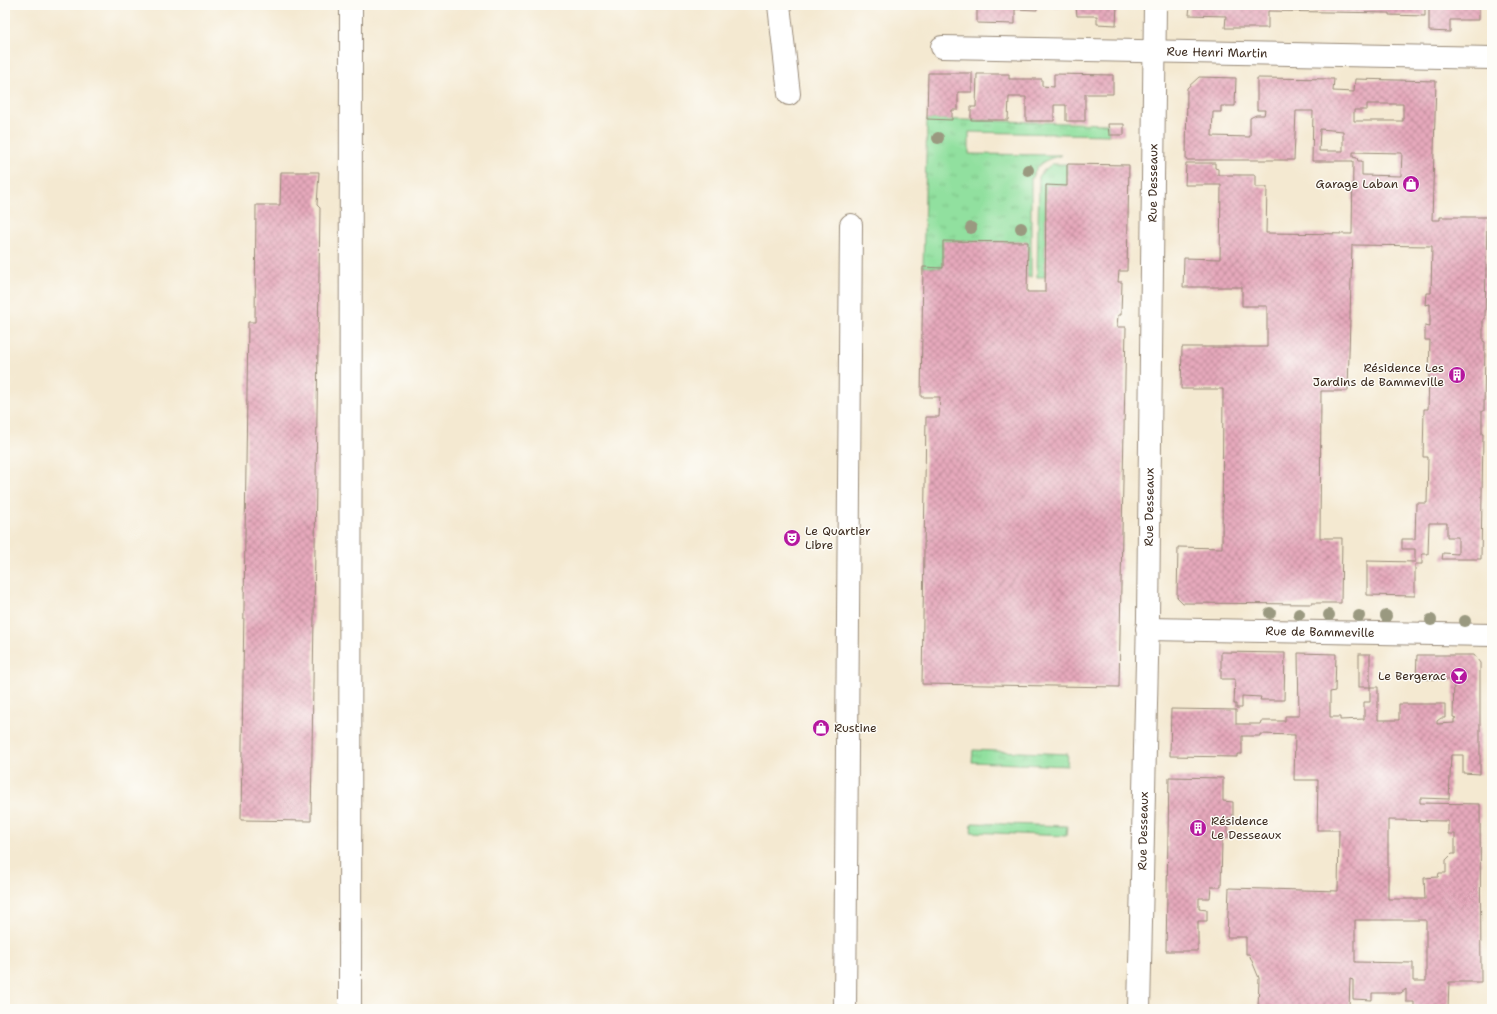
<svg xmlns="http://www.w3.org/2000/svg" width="1497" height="1014" viewBox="0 0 1497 1014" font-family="'Shantell Sans',sans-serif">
	<defs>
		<pattern id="grass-tufts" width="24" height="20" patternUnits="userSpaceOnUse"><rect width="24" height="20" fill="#91e09f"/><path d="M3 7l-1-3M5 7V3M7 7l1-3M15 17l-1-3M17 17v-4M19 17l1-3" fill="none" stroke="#7ec088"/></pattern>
		<pattern id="building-cross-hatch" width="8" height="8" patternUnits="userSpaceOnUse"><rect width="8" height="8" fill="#e6a9bc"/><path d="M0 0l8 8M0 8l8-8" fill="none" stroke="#bc8a98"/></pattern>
	</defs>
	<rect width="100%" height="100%" fill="#fdfcf7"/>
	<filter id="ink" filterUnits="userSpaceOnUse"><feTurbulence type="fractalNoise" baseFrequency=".025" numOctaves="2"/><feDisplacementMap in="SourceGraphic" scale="8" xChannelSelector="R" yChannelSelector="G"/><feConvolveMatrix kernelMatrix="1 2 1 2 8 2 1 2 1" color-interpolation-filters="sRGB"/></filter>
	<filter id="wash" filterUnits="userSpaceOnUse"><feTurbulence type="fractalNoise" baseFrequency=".012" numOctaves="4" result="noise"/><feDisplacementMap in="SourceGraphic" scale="16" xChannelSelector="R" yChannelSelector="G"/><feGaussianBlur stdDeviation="0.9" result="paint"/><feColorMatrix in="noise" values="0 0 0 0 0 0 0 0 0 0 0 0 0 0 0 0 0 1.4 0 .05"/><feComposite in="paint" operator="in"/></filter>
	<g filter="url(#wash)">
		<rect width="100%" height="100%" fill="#f4e9d1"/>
		<!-- grass -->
		<g fill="url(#grass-tufts)" stroke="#66855e">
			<path d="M927 119 1108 124 1109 135 969 132V154L1062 155C1045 160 1037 162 1031 180V277H1027V242L943 241V268L923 267Z"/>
			<polygon points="1052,164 1067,164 1067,186 1046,186 1045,277 1037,277 1039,177 1043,171"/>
			<polygon points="973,750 1068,754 1067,766 972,762"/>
			<polygon points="972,823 1067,826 1066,836 971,832"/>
		</g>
		<g id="blocks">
			<!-- building -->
			<g fill="url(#building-cross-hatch)" fill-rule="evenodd">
				<rect x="931" y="5" width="43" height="3"/>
				<polygon points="977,5 1037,5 1037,10 1015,9 1015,24 977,23"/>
				<polygon points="1042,5 1117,5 1116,25 1097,24 1097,16 1077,16 1076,7 1042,7"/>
				<polygon points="1190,5 1425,5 1425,16 1389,15 1389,13 1268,11 1268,28 1225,28 1226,16 1189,15"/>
				<polygon points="1429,5 1479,6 1479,20 1450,20 1450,32 1429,31"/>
				<polygon points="928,73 972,73 972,92 958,92 958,110 952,110 952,120 927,119"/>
				<polygon points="977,74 1009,74 1009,79 1042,79 1042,86 1054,87 1054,74 1113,75 1113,94 1085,94 1085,121 1066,121 1066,105 1054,105 1054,121 1026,121 1026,97 1009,97 1008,120 971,120 971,107 976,107"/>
				<path d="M1199 77 1236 78 1235 106H1221V112H1213L1212 136 1250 137V118L1256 115H1264L1265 110H1257V78L1334 79 1333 91 1354 92 1355 79 1436 81 1432 220H1440V217H1487L1485 319H1483V341L1485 342 1484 411H1482V434H1483L1481 559H1442L1443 553 1458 554V537H1447V523H1429L1428 554H1422V564H1415V596L1367 595V561L1415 562V549H1402V539H1415L1416 503H1427L1428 457H1423L1424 409H1428L1430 340H1425V326L1430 327V304L1425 305 1426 293H1431L1432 246 1352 245 1348 391H1321L1320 538H1342L1341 603H1312V604L1183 603 1177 597 1178 547 1222 548 1223 389H1181L1182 347H1267V306H1242V287H1183L1184 258 1220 259 1221 185H1185L1186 163H1215V168L1218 169V175H1255V187H1267L1266 233 1352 234 1353 161H1312L1313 111H1296L1294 160H1186L1187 88ZM1367 104H1403V121H1354V110H1367ZM1320 129 1343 131V151H1319ZM1353 152 1402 153 1401 176 1362 175V161H1358L1357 158 1353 157Z"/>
				<polygon points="1108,124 1124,124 1124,135 1109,135"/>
				<polygon points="1067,164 1129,165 1127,271 1119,271 1118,282 1122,282 1121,315 1118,315 1117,327 1126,327 1119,687 922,684 926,417 939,417 940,397 921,397 923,267 943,268 943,241 1028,242 1027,292 1045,292 1046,185 1067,186"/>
				<polygon points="281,172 319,172 317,205 320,208 311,821 241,820 248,322 255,322 256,205 280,205"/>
				<polygon points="1221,652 1285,653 1284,700 1260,700 1261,697 1242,696 1242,708 1236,708 1236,704 1234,704 1235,679 1221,679"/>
				<path d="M1298 653 1336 654 1335 691 1330 692V717H1340V720L1364 719V702H1370V687H1378V720H1399V704H1445V718H1441L1437 721V724L1454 723V719L1457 718 1453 717 1454 680 1416 679 1417 655H1474L1480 663V774L1463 773V755H1451L1449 799 1420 798V803L1480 804 1481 982H1449L1448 1009H1414V1002H1406V989L1401 993H1372V1000L1353 999V980L1350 979 1349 1009H1258L1259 978 1249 954H1246V937H1227L1229 888 1338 891 1339 830H1317L1318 780H1294L1295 735 1260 734V736H1242V754H1237V757L1170 756 1171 709 1236 710V724H1260L1261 721H1285V716H1299ZM1388 820 1448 821V834H1455V854H1452L1446 860V873H1439L1438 877 1424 878 1425 899H1388ZM1355 920H1426V981H1413V963L1355 962Z"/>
				<rect x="1359" y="654" width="11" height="33"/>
				<polygon points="1169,777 1223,778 1223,801 1233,802 1233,819 1228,818 1228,838 1222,839 1221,887 1211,887 1210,898 1199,898 1199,909 1207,910 1207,921 1198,921 1198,951 1166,951"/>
			</g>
		</g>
	</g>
	<g filter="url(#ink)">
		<use href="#blocks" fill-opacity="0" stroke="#988a78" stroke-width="1"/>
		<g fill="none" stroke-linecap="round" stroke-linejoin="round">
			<!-- minor casing -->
			<g stroke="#988a78" stroke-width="24">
				<g id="minor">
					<polyline points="779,5 789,94"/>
					<path id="s1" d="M942 47 1492 58"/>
					<path id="s2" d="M1147 629 1492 635"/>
					<polyline points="350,1009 351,5"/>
					<polyline points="845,1009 851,225"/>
					<path id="s3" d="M1139 1009 1148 617 1155 5"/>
				</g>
			</g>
			<!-- minor -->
			<use href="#minor" stroke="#fff" stroke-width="22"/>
		</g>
		<!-- trees -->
		<g fill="#9a9980">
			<circle cx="938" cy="138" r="6"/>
			<circle cx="1028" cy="170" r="6"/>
			<circle cx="971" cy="228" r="6"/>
			<circle cx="1021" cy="228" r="6"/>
			<circle cx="1270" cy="613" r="6"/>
			<circle cx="1299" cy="614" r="6"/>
			<circle cx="1329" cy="615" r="6"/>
			<circle cx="1359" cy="616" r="6"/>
			<circle cx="1386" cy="616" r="6"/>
			<circle cx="1431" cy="620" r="6"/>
			<circle cx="1465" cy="621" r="6"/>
		</g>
	</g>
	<!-- icons -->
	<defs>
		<g id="shop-disc" transform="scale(0.9)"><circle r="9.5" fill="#b5179e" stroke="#fdfcf7"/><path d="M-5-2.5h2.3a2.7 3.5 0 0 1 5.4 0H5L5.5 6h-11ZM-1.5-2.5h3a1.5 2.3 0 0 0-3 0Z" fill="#fff"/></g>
		<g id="building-disc" transform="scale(0.9)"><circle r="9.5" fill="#b5179e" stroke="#fdfcf7"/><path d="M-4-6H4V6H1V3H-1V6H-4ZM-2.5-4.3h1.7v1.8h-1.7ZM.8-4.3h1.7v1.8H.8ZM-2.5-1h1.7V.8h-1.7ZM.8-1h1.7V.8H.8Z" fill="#fff"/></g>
		<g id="theatre-disc" transform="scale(0.9)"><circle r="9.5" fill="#b5179e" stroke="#fdfcf7"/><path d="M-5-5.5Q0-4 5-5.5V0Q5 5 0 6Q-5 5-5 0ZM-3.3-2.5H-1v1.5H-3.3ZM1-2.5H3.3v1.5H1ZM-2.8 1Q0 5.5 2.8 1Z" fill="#fff"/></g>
		<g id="bar-disc" transform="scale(0.9)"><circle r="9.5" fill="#b5179e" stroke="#fdfcf7"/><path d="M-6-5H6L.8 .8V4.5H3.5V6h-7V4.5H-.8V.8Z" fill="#fff"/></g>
	</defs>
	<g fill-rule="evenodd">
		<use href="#shop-disc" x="1411" y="184"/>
		<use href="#building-disc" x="1457" y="375"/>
		<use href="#theatre-disc" x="792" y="538"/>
		<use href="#bar-disc" x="1459" y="676"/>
		<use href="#shop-disc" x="821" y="728"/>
		<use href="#building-disc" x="1198" y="828"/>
	</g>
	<g text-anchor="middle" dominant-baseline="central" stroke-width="3" stroke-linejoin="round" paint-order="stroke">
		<!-- street labels -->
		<g font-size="12" fill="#3b2a1e" stroke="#fdfcf7">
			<text stroke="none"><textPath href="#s1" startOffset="275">Rue Henri Martin</textPath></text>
			<text stroke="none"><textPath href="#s3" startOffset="826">Rue Desseaux</textPath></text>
			<text stroke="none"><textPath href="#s3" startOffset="502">Rue Desseaux</textPath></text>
			<text stroke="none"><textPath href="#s2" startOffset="173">Rue de Bammeville</textPath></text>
			<text stroke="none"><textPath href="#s3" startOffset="178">Rue Desseaux</textPath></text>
		</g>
		<!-- poi labels -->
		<g font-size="12" fill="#3b2a1e" stroke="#fdfcf7" text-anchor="end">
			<text x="1398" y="184">Garage Laban</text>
			<text x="1444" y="368">Résidence Les<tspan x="1444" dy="14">Jardins de Bammeville</tspan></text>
			<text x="805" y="531" text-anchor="start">Le Quartier<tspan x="805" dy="14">Libre</tspan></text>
			<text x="1446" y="676">Le Bergerac</text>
			<text x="834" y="728" text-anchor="start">Rustine</text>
			<text x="1211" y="821" text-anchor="start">Résidence<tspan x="1211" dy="14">Le Desseaux</tspan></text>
		</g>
	</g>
	<!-- margin -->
	<rect width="1497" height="1014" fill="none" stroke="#fdfcf7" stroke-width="20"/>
</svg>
